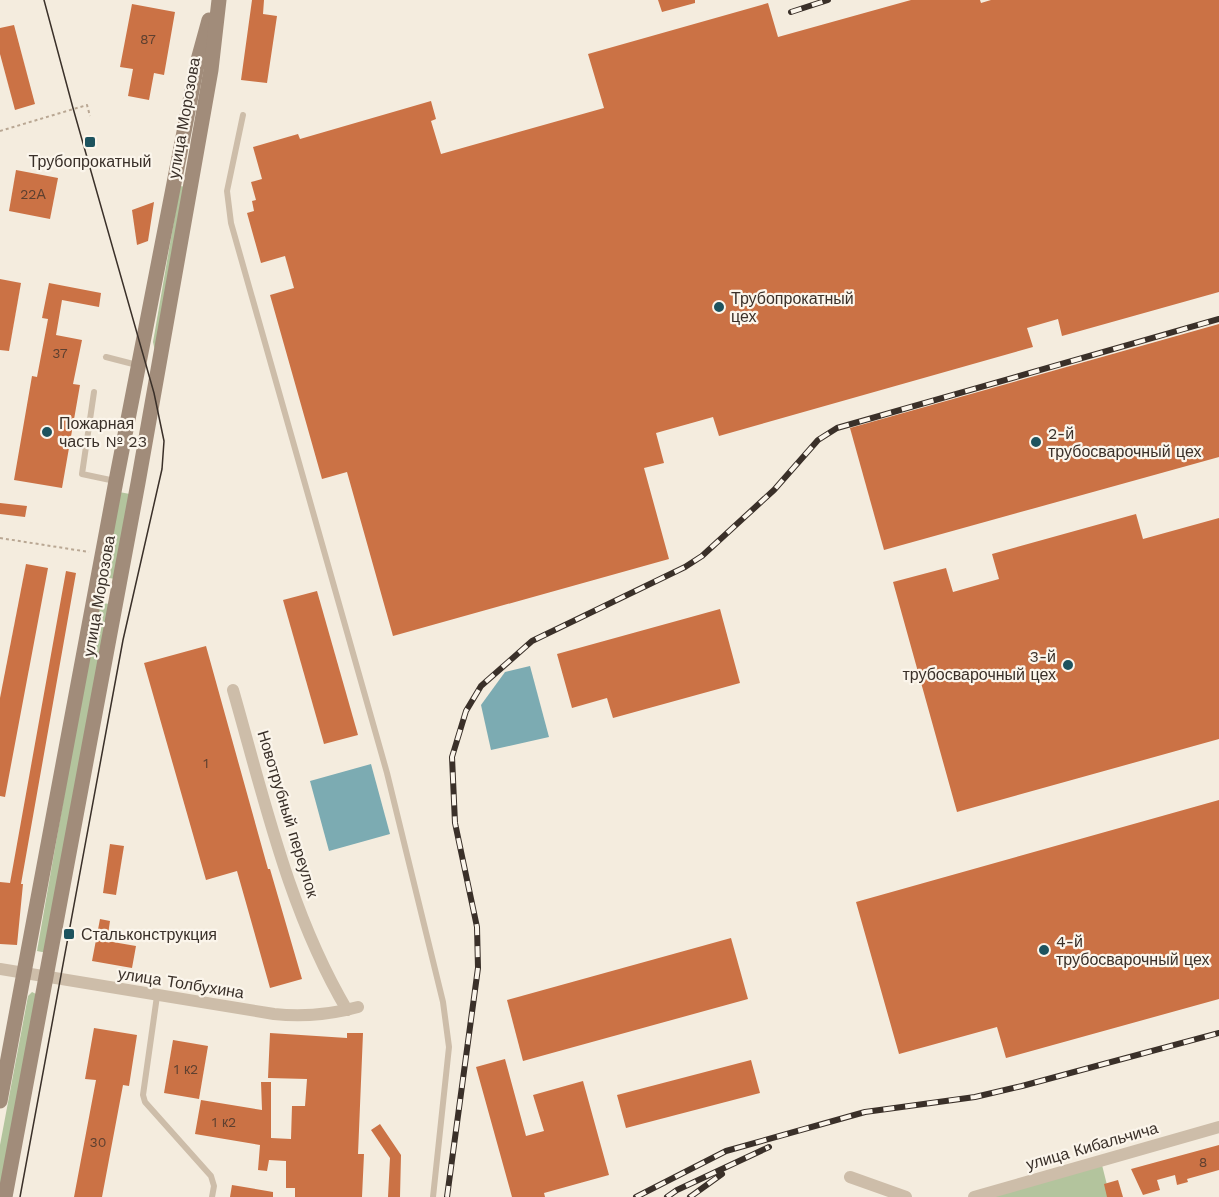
<svg xmlns="http://www.w3.org/2000/svg" width="1219" height="1197" viewBox="0 0 1219 1197" font-family="'Work Sans',sans-serif">
	<rect width="100%" height="100%" fill="#f4ecde"/>
	<!-- green -->
	<g fill="#b3c49d">
		<polygon points="180,186 186,187 155,351 153,342"/>
		<polygon points="119,492 130,494 115,579 104,577"/>
		<polygon points="98,602 109,604 47,953 37,951"/>
		<polygon points="32,992 36,994 0,1197 0,1145 28,996"/>
		<polygon points="1101,1161 1110,1197 974,1197"/>
	</g>
	<!-- water -->
	<g fill="#7cabb2">
		<polygon points="530,666 549,737 491,750 481,705 505,672"/>
		<polygon points="371,764 390,834 329,851 310,781"/>
	</g>
	<!-- building -->
	<g fill="#cb7245">
		<polygon points="252,0 264,0 263,14 277,16 267,83 241,80"/>
		<polygon points="658,0 695,0 695,3 662,12"/>
		<polygon points="911,0 980,0 981,3 991,0 1219,0 1219,292 1062,336 1058,319 1027,328 1033,347 719,436 713,417 656,433 664,463 644,468 669,559 393,636 347,472 322,479 270,295 294,288 285,256 261,263 247,213 254,211 252,201 256,200 251,182 262,179 253,147 298,134 300,139 431,101 436,119 431,121 441,154 604,108 588,54 768,3 778,37"/>
		<polygon points="132,4 175,12 164,75 154,73 149,100 128,96 133,69 120,67"/>
		<polygon points="14,25 35,104 15,110 0,54 0,28"/>
		<polygon points="16,170 58,178 50,219 9,211"/>
		<polygon points="154,202 148,241 137,245 132,210"/>
		<polygon points="0,279 21,283 9,351 0,350"/>
		<polygon points="49,283 101,293 99,307 62,300 56,335 82,340 73,384 80,385 62,488 14,480 32,376 37,377 48,319 42,318"/>
		<polygon points="1219,324 1219,457 884,550 850,428"/>
		<polygon points="0,503 27,506 25,517 0,514"/>
		<polygon points="1136,514 1143,539 1219,518 1219,739 957,812 893,582 946,568 953,592 999,579 992,554"/>
		<polygon points="26,564 48,568 5,797 0,796 0,698"/>
		<polygon points="66,571 76,573 21,884 23,884 17,945 0,944 0,882 10,883"/>
		<polygon points="317,591 358,735 324,744 283,600"/>
		<polygon points="720,609 740,683 613,718 607,698 572,708 557,654"/>
		<polygon points="206,646 268,869 270,869 302,979 270,988 237,871 206,880 144,663"/>
		<polygon points="1219,800 1219,999 1006,1058 997,1027 899,1054 856,902"/>
		<polygon points="110,844 124,846 116,895 103,893"/>
		<polygon points="100,919 110,921 107,941 136,946 132,968 92,961"/>
		<polygon points="731,938 748,999 523,1061 507,1000"/>
		<polygon points="94,1028 137,1035 129,1086 123,1085 102,1197 74,1197 96,1080 85,1079"/>
		<polygon points="270,1033 347,1038 347,1033 363,1033 358,1154 364,1154 362,1197 295,1197 295,1188 286,1188 286,1161 269,1160 267,1171 258,1170 260,1145 195,1134 201,1100 262,1110 261,1082 271,1082 271,1138 291,1139 292,1106 305,1106 307,1079 268,1078"/>
		<polygon points="173,1040 208,1046 199,1099 164,1093"/>
		<polygon points="505,1059 526,1136 544,1131 533,1095 583,1081 609,1175 544,1193 545,1197 512,1197 476,1067"/>
		<polygon points="751,1060 760,1093 626,1128 617,1095"/>
		<polygon points="380,1124 401,1155 400,1197 388,1197 390,1158 371,1130"/>
		<polygon points="1219,1145 1219,1170 1187,1179 1188,1182 1177,1185 1175,1175 1157,1180 1160,1190 1143,1195 1131,1169"/>
		<polygon points="1118,1180 1123,1197 1107,1197 1104,1184"/>
		<polygon points="232,1185 273,1192 273,1197 230,1197"/>
	</g>
	<g fill="none" stroke-linecap="round" stroke-linejoin="round">
		<!-- path -->
		<g stroke="#b9a793" stroke-width="2" stroke-dasharray="3 3" stroke-linecap="butt">
			<polyline points="0,131 87,105 90,116"/>
			<polyline points="0,538 89,552"/>
		</g>
		<!-- lane -->
		<g stroke="#cdbda9" stroke-width="6">
			<polyline points="243,115 227,191 231,223 387,773 443,1002 449,1047 433,1197"/>
			<polyline points="106,357 137,365"/>
			<polyline points="94,392 82,474 115,481"/>
			<polyline points="157,996 143,1095 145,1102 211,1176 214,1186 212,1197"/>
		</g>
		<!-- street -->
		<g stroke="#cdbda9" stroke-width="12">
			<path d="M233 690C264 798 289 912 347 1010"/>
			<path d="M0 969 274 1014C303 1017 329 1015 358 1007"/>
			<polyline points="850,1177 906,1197"/>
			<polyline points="974,1197 1219,1127"/>
		</g>
		<!-- secondary -->
		<g stroke="#a18c7a" stroke-width="15">
			<polyline points="0,1101 116,481 198,60 209,20"/>
			<polyline points="5,1197 138,483 211,70 219,0"/>
		</g>
		<!-- tram -->
		<polyline stroke="#3a3029" stroke-width="1.5" points="20,1197 123,640 162,469 164,441 154,393 73,108 44,0"/>
		<!-- rail casing -->
		<g stroke="#3a3029" stroke-width="6">
			<g id="rail">
				<polyline points="791,12 828,0"/>
				<polyline points="447,1197 478,968 477,927 455,823 452,757 466,711 481,686 532,641 685,567 702,556 774,490 818,440 837,428 1219,319"/>
				<polyline points="636,1197 726,1151 865,1112 975,1097 1022,1086 1219,1033"/>
				<polyline points="667,1197 677,1190 769,1147"/>
				<polyline points="690,1197 722,1174"/>
			</g>
		</g>
		<!-- rail -->
		<use href="#rail" stroke="#fbf5eb" stroke-width="4" stroke-dasharray="11" stroke-linecap="butt"/>
	</g>
	<!-- markers -->
	<g fill="#1d535e" stroke="#fbf5eb" stroke-width="2">
		<rect x="84" y="136" width="12" height="12" rx="3"/>
		<circle cx="719" cy="307" r="6"/>
		<circle cx="47" cy="432" r="6"/>
		<circle cx="1036" cy="442" r="6"/>
		<circle cx="1068" cy="665" r="6"/>
		<rect x="63" y="928" width="12" height="12" rx="3"/>
		<circle cx="1044" cy="950" r="6"/>
	</g>
	<g text-anchor="middle" dominant-baseline="central" stroke-width="4.5" stroke-linejoin="round" paint-order="stroke">
		<!-- number labels -->
		<g font-size="14" fill="#5e4030">
			<text x="148" y="39">87</text>
			<text x="33" y="194">22А</text>
			<text x="60" y="353">37</text>
			<text x="206" y="763">1</text>
			<text x="186" y="1069">1 к2</text>
			<text x="224" y="1122">1 к2</text>
			<text x="98" y="1142">30</text>
			<text x="1203" y="1162">8</text>
		</g>
		<!-- street labels -->
		<g font-size="16" fill="#3a3029" stroke="#fbf5eb">
			<text transform="translate(184 118) rotate(-80)">улица Морозова</text>
			<text transform="translate(99 596) rotate(-80)">улица Морозова</text>
			<text transform="translate(288 814) rotate(73)">Новотрубный переулок</text>
			<text transform="translate(181 983) rotate(9)">улица Толбухина</text>
			<text transform="translate(1092 1146) rotate(-16)">улица Кибальчича</text>
		</g>
		<!-- poi labels -->
		<g font-size="16" fill="#3a3029" stroke="#fbf5eb" text-anchor="start">
			<text x="90" y="161" text-anchor="middle">Трубопрокатный</text>
			<text x="731" y="298">Трубопрокатный<tspan x="731" dy="18">цех</tspan></text>
			<text x="59" y="423">Пожарная<tspan x="59" dy="18">часть № 23</tspan></text>
			<text x="1048" y="433">2-й<tspan x="1048" dy="18">трубосварочный цех</tspan></text>
			<text x="1056" y="656" text-anchor="end">3-й<tspan x="1056" dy="18">трубосварочный цех</tspan></text>
			<text x="81" y="934">Стальконструкция</text>
			<text x="1056" y="941">4-й<tspan x="1056" dy="18">трубосварочный цех</tspan></text>
		</g>
	</g>
</svg>
